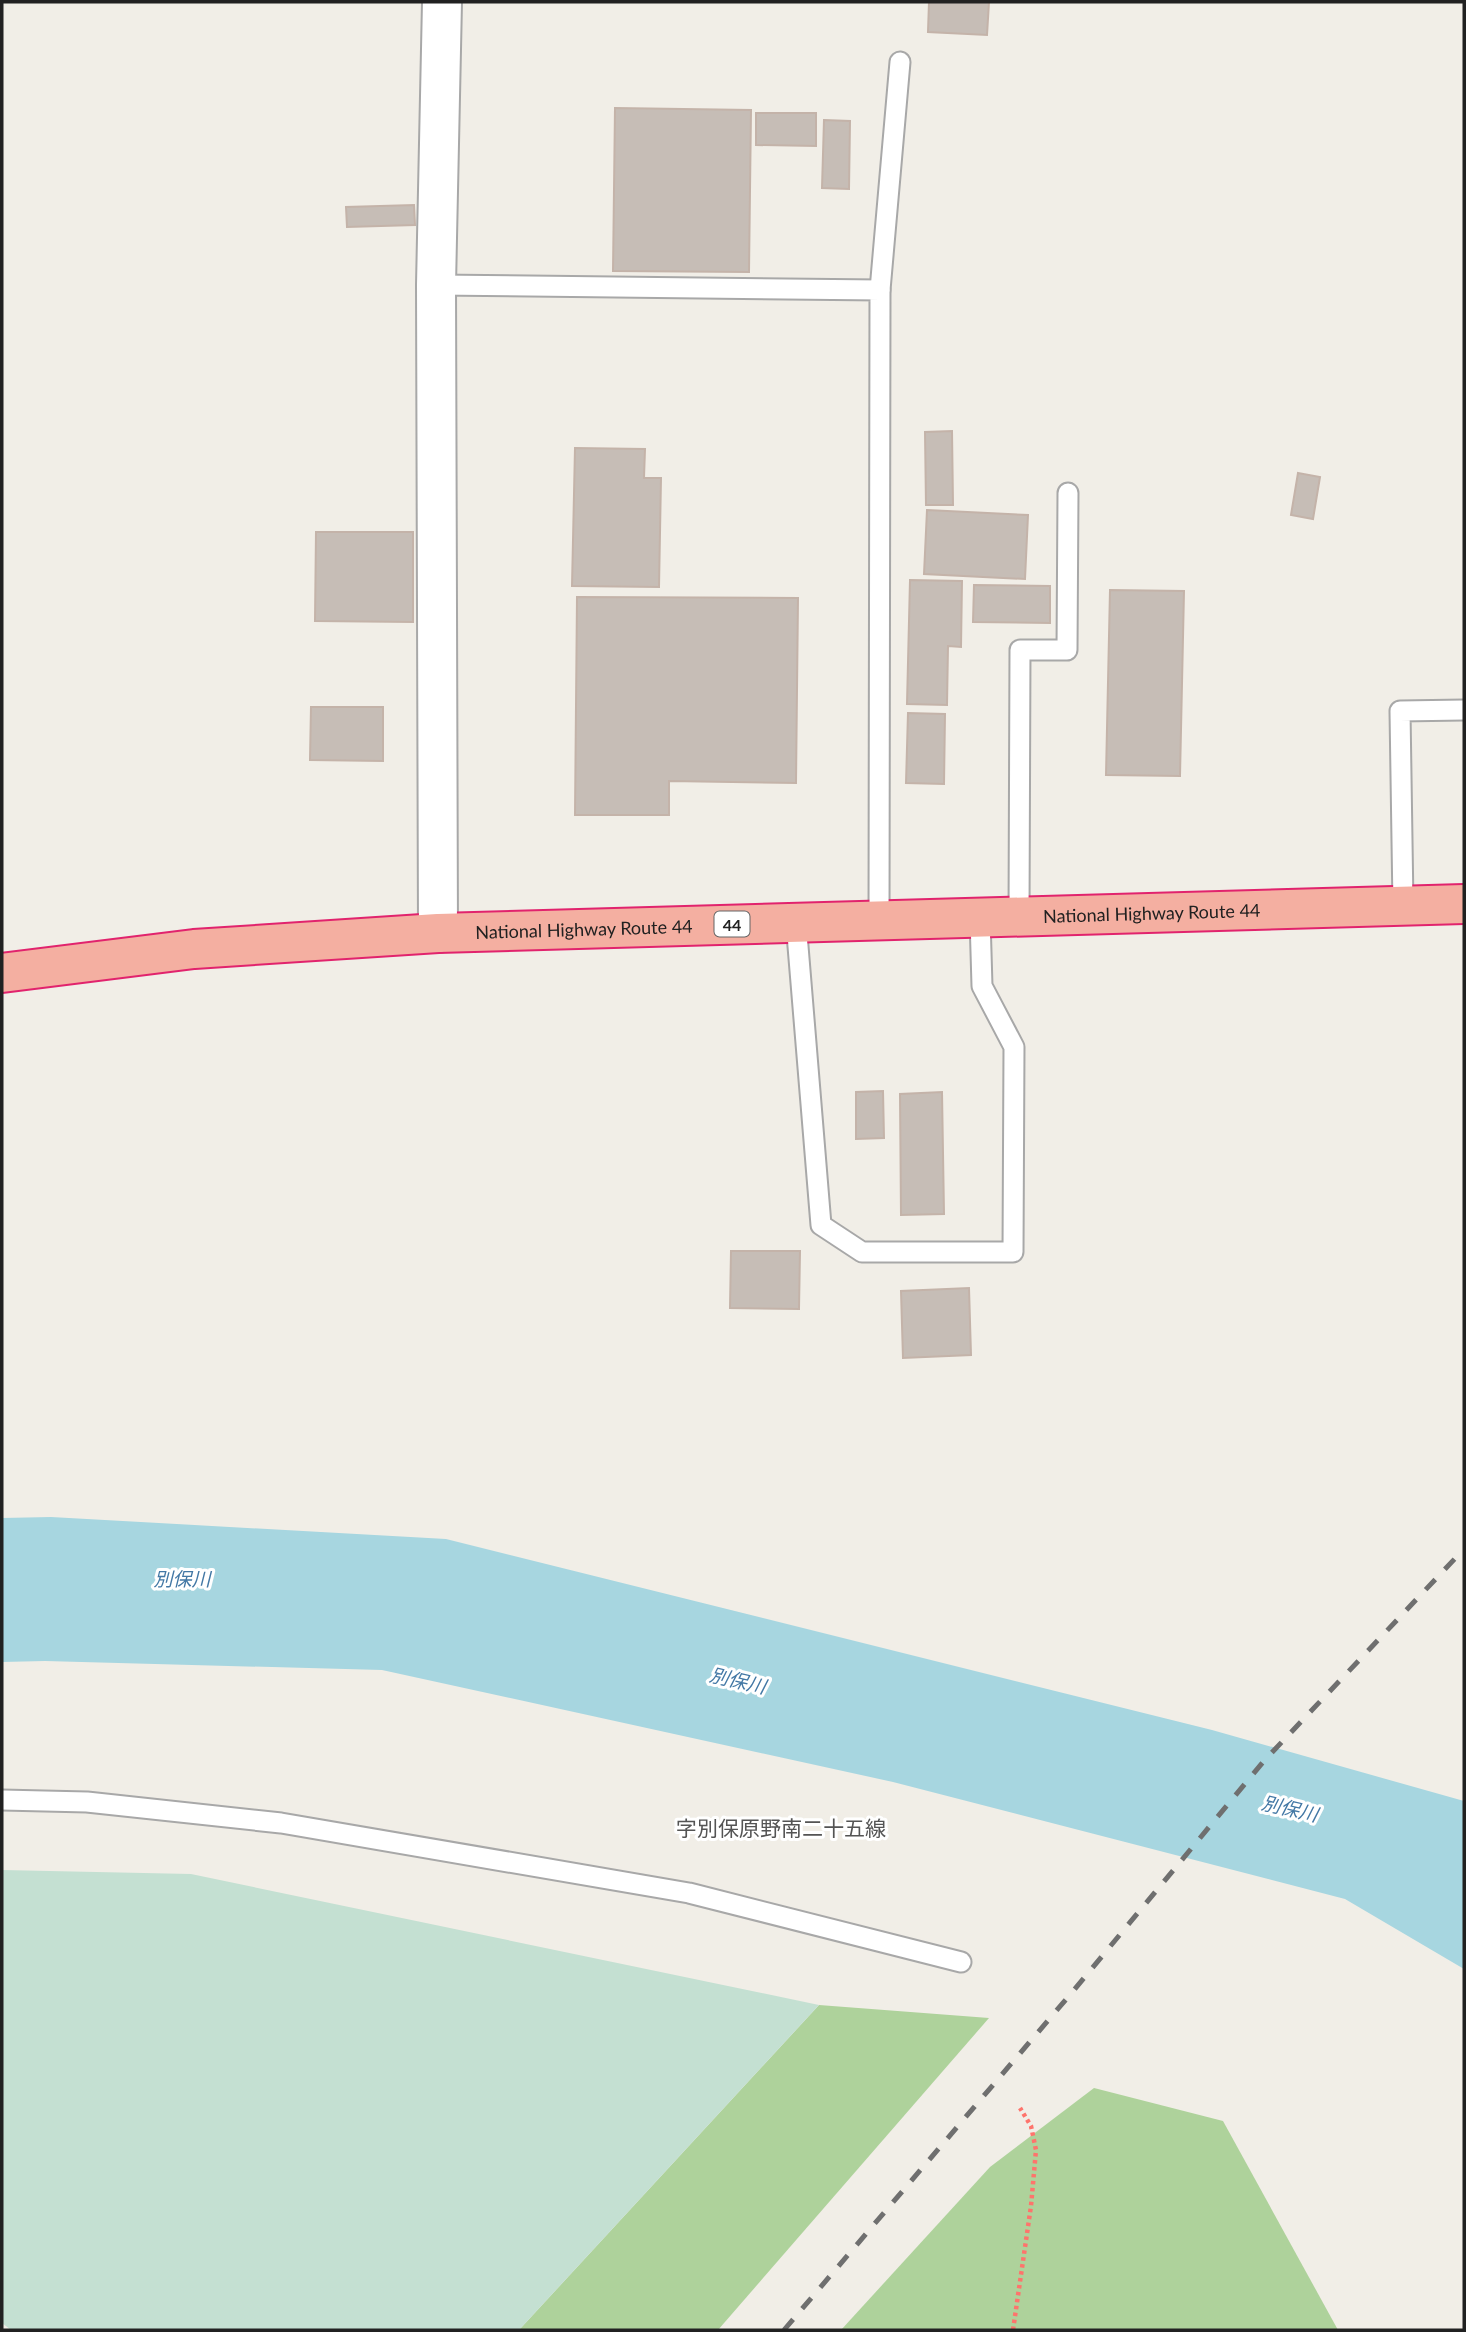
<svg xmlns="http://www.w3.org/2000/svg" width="1466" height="2332" viewBox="0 0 1466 2332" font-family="Lato,'Noto Sans JP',sans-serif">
	<rect width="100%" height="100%" fill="#f1eee7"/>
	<!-- forest -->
	<g fill="#aed29b">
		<polygon points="819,2005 989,2018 718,2330 519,2330"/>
		<polygon points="1094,2088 1223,2121 1338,2330 841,2330 990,2167"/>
	</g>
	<!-- wetland -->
	<polygon fill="#c4e0d2" points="2,1870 191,1874 819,2005 519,2330 11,2330 2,2323"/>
	<!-- water -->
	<polygon fill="#a7d6e0" points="51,1517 446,1539 1212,1730 1464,1801 1464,1969 1345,1899 893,1782 382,1670 45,1661 2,1662 2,1518"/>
	<!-- building -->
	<g fill="#c6bdb6" stroke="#c4b3a9" stroke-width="2">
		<polygon points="929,2 989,2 987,35 928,32"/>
		<polygon points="615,108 751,110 749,272 613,271"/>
		<polygon points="756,113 816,113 816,146 756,145"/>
		<polygon points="824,120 850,121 849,189 822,188"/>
		<polygon points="414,205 415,225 347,227 346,207"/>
		<polygon points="952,431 953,505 926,505 925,432"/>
		<polygon points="575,448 645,449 644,478 661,478 659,587 572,586"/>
		<polygon points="1298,473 1320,477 1313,519 1291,515"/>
		<polygon points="927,510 1028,515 1025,579 924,574"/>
		<polygon points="316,532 413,532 413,622 315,621"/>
		<polygon points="910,580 962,581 961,647 948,646 947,705 907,704"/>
		<polygon points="974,585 1050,586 1050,623 973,622"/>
		<polygon points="1110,590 1184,591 1180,776 1106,775"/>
		<polygon points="577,597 798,598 796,783 669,781 669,815 575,815"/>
		<polygon points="311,707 383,707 383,761 310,760"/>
		<polygon points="908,713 945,714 944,784 906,783"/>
		<polygon points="883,1091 884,1138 856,1139 856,1092"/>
		<polygon points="942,1092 944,1214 901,1215 900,1094"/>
		<polygon points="731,1251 800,1251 799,1309 730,1308"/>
		<polygon points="969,1288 971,1355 903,1358 901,1291"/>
	</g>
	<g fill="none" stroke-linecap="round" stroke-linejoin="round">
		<!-- service casing -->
		<g stroke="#a8a8a8" stroke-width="23">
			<g id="service">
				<polyline points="436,285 880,290 879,920"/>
				<polyline points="880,290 900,62"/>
				<polyline points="1403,905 1400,711 1464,710"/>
				<polyline points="1019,917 1020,650 1067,650 1068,493"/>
				<polyline points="796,922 821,1225 862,1252 1013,1252 1014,1047 982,986 980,918"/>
				<polyline points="2,1800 87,1802 281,1823 689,1893 961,1962"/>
			</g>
		</g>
		<!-- minor casing -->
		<g stroke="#a8a8a8" stroke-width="42">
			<polyline id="minor" points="438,933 436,285 442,2"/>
		</g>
		<!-- trunk casing -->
		<g stroke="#e1236d" stroke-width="42">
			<g id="trunk">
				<path id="s1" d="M2 973 194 949 438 933 1464 904"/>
			</g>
		</g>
		<!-- path -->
		<polyline stroke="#fe746c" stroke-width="4.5" stroke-dasharray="3.5 3.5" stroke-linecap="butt" points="1013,2330 1031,2206 1036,2150 1031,2126 1020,2108"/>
		<!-- service -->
		<use href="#service" stroke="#fff" stroke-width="19"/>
		<!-- minor -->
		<use href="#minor" stroke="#fff" stroke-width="38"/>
		<!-- trunk -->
		<use href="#trunk" stroke="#f4afa1" stroke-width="38"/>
		<!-- rail -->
		<polyline stroke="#6f6f6f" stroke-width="5" stroke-dasharray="14 14" stroke-linecap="butt" points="784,2330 1074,1990 1263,1762 1464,1549"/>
	</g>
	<g text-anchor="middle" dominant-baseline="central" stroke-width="6" stroke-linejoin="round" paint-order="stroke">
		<!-- shield labels -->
		<rect fill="#fff" stroke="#646464" stroke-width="2" x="714.5" y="911.5" width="35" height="25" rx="5"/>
		<g font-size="16" font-weight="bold" fill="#212121">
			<text x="732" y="924">44</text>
		</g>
		<!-- street labels -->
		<g font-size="18" fill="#212121" stroke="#fff">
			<text stroke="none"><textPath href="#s1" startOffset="1152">National Highway Route 44</textPath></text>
			<text stroke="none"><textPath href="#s1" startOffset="584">National Highway Route 44</textPath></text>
		</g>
		<!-- water labels -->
		<g font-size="19" font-style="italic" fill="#4378a5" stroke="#fff">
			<text x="182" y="1578">別保川</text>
			<text transform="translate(738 1680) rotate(13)">別保川</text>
			<text transform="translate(1290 1808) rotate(13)">別保川</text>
		</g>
		<!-- quarter labels -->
		<g font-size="21" fill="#545454" stroke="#fff">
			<text x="781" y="1827">字別保原野南二十五線</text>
		</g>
	</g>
	<!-- border -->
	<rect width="1466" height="2332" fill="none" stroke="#212121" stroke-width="7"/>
</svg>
